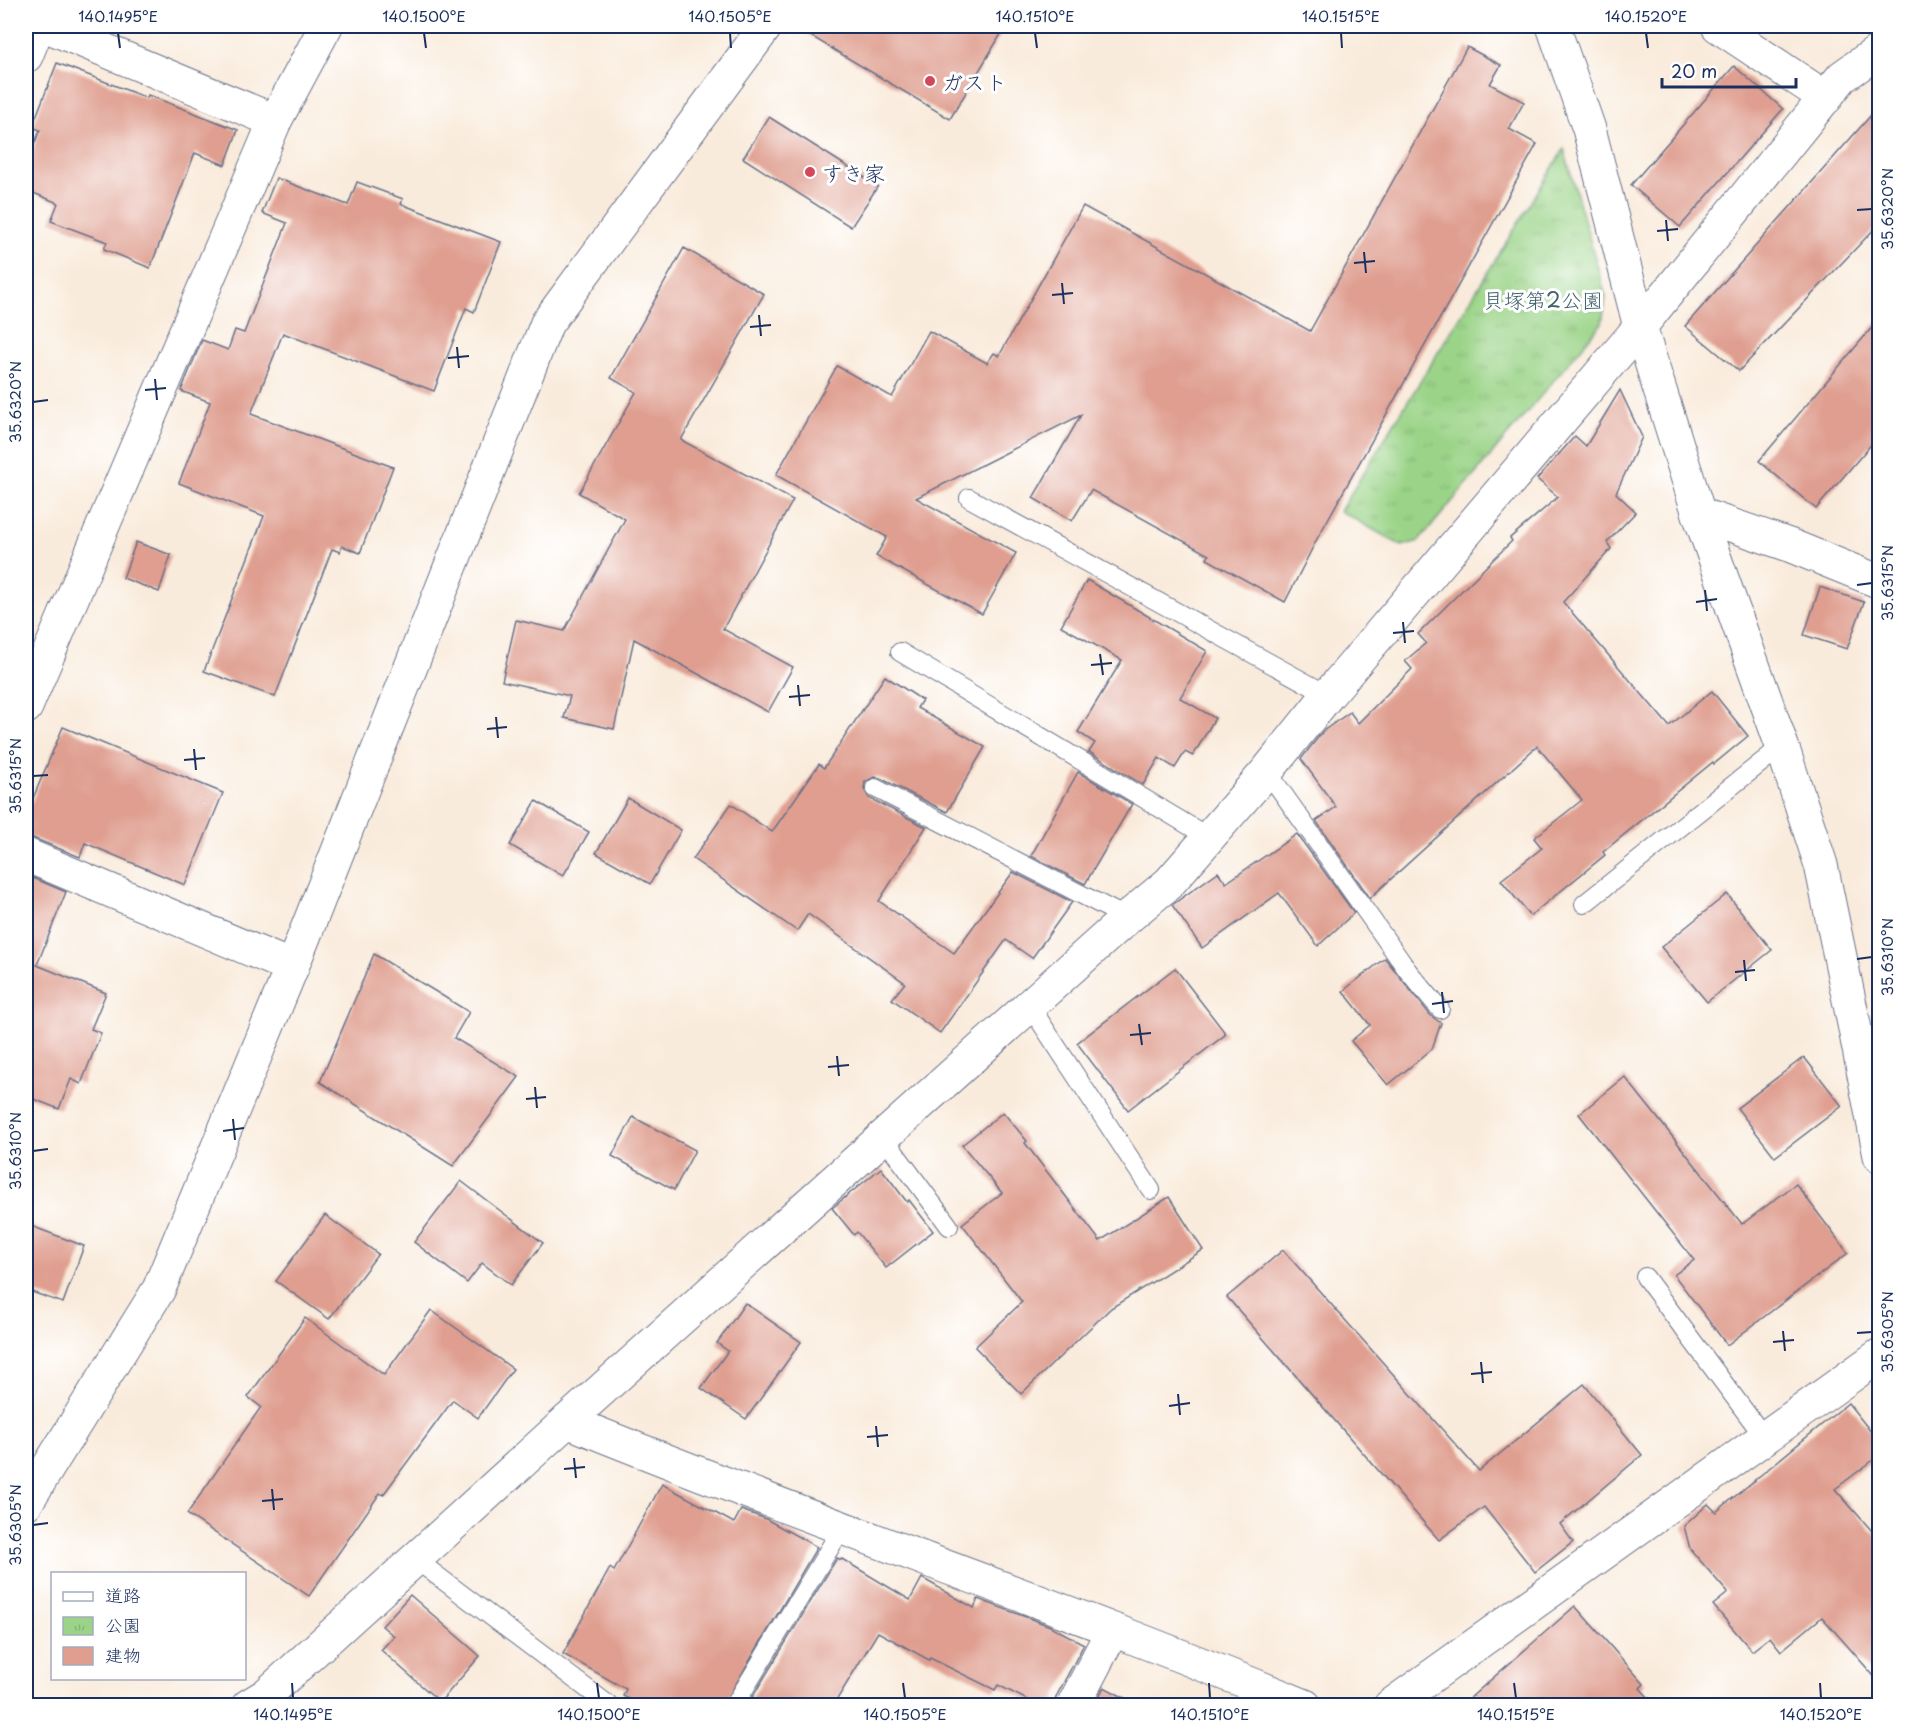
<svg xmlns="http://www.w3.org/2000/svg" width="1905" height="1731" viewBox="0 0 1905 1731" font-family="'Playpen Sans','Klee One',sans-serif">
	<defs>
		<pattern id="park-tufts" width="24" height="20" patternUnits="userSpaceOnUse" patternTransform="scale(1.5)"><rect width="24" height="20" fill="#9bd488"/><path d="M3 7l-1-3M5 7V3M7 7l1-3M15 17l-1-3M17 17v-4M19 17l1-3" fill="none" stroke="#85b678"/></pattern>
	</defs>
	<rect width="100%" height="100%" fill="#fff"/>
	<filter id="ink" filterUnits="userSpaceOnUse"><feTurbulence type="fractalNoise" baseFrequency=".0167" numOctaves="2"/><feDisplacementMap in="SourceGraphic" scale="12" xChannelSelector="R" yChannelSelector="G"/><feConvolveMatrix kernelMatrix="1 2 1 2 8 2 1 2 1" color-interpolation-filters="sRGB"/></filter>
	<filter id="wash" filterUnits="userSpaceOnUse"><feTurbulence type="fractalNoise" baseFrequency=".008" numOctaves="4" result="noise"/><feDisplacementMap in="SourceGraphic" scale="24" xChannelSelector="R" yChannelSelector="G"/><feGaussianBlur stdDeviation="1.35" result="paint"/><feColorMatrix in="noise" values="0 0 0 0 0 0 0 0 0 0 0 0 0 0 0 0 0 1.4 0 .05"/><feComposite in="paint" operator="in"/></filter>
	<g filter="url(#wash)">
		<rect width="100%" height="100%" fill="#f9ebdb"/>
		<!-- park -->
		<polygon fill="url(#park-tufts)" stroke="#5b8273" stroke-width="1.5" points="1564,149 1606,297 1602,323 1419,541 1402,546 1340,511"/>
		<g id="blocks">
			<!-- building -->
			<g fill="#df9e8f">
				<polygon points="794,26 1006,26 950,119"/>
				<polygon points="1467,47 1501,65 1490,84 1524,102 1509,129 1537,144 1317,539 1285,602 1207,559 1209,555 1091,490 1072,521 1033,498 1081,415 916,498 1016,553 982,614 876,556 887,537 776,475 837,366 892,397 929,331 987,363 994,353 999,356 1083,206 1310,331"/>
				<polygon points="57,63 147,98 148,95 238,130 225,165 195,153 150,268 104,249 107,242 51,221 58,203 26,190 26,165 40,130 32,127"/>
				<polygon points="1734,66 1783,109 1680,227 1631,185"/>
				<polygon points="1880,105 1880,223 1739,371 1685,326"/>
				<polygon points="769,117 878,186 851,227 743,158"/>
				<polygon points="276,178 348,205 357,182 403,199 401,204 501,242 474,312 466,308 434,391 283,333 251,414 393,467 360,553 342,546 340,552 332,549 275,697 204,671 264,516 179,483 210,402 181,391 202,340 228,350 235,330 244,333 287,223 262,213"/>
				<polygon points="684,248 764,294 681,440 793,500 723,629 793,667 768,712 634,639 614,729 564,718 570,696 502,681 516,620 564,631 625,519 579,493 636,392 611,378"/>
				<polygon points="1880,318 1880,434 1816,509 1759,461"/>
				<polygon points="1620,390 1642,437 1616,493 1636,512 1607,542 1611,549 1563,602 1669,726 1712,691 1748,736 1714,764 1713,762 1603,852 1605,855 1530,916 1501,880 1542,848 1534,838 1582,800 1537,746 1370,898 1316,821 1336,807 1301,759 1323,731 1350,712 1358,723 1412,669 1405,661 1426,643 1418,634 1512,541 1510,538 1558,497 1537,479 1575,436 1586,446"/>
				<polygon points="136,542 171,555 159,592 123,578"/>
				<polygon points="1087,580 1207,651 1180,698 1215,718 1193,756 1185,752 1175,768 1159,758 1143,785 1089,752 1095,743 1078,732 1122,660 1061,626"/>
				<polygon points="1820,587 1864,602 1847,649 1804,635"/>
				<polygon points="885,676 922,700 917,708 985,747 947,812 880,778 874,777 865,782 864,789 869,798 926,827 879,901 954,953 1013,872 1072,902 1032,958 1006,940 940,1033 892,999 905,983 808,914 797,931 693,859 731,804 772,832 819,764 824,768"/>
				<polygon points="63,727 223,793 185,885 85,843 80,857 33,838 26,837 26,815"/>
				<polygon points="1078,772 1132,804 1085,884 1031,856"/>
				<polygon points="628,798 681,830 650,884 596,853"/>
				<polygon points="536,801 589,832 563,876 510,845"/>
				<polygon points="1297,834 1354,913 1318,946 1279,893 1202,948 1172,905 1218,872 1226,883"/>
				<polygon points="26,875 66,892 37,965 106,993 91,1029 101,1033 81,1084 71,1079 59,1109 26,1096"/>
				<polygon points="1727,894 1772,950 1707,1002 1661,947"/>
				<polygon points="374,954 469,1012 454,1038 519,1077 453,1166 320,1082"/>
				<polygon points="1385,958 1431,1016 1441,1023 1432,1049 1388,1085 1351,1041 1370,1025 1343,991"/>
				<polygon points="1175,968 1226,1034 1128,1110 1077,1043"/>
				<polygon points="1804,1057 1842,1106 1775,1157 1737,1108"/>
				<polygon points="1625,1077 1742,1224 1796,1184 1848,1253 1727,1345 1674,1275 1694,1260 1579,1114"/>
				<polygon points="1003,1112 1027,1141 1025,1143 1100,1241 1169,1197 1203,1250 1111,1308 1021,1394 975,1347 1022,1302 962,1224 1002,1193 962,1145"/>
				<polygon points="633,1117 695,1150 674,1190 612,1156"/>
				<polygon points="881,1168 907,1202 909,1200 933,1231 886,1268 857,1232 854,1235 832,1208"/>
				<polygon points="461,1181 543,1243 511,1285 482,1263 467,1283 414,1242"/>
				<polygon points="325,1215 378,1254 329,1319 276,1281"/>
				<polygon points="26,1224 84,1246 63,1303 26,1290"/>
				<polygon points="1283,1250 1479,1471 1584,1384 1642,1455 1560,1524 1573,1542 1535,1572 1484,1507 1439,1540 1227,1297"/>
				<polygon points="745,1303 801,1342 746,1419 701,1388 728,1351 717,1343"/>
				<polygon points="431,1310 513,1369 478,1418 453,1400 383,1495 380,1493 309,1596 187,1514 261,1407 248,1397 305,1318 384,1375"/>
				<polygon points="1848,1403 1880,1443 1880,1455 1835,1489 1880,1540 1880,1683 1822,1617 1781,1651 1770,1637 1752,1651 1713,1605 1728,1593 1690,1549 1684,1526 1708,1504 1716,1512"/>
				<polygon points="662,1484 734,1523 741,1510 766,1519 817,1547 723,1706 642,1706 623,1696 626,1689 563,1654 610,1568 614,1571"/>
				<polygon points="837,1558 841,1560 842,1559 910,1600 922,1578 974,1608 978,1599 1050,1626 1084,1644 1056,1697 1054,1706 1039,1706 998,1685 995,1690 930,1658 929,1660 878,1632 833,1706 747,1706"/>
				<polygon points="410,1595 480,1656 440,1702 381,1650 394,1636 382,1626"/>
				<polygon points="1575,1606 1644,1684 1640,1688 1656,1706 1461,1706"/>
				<polygon points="1104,1687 1140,1706 1094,1706"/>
			</g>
		</g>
	</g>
	<g filter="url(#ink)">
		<use href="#blocks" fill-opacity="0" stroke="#69718a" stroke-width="1.5"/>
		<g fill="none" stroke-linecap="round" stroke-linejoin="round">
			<!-- lane casing -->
			<g stroke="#69718a" stroke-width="20">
				<g id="lane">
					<polyline points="969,498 1328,695"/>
					<polyline points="900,652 1208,837"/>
					<polyline points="1267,771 1408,971 1440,1009"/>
					<polyline points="875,788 1127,918"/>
					<polyline points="1584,904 1782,746"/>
					<polyline points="1030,1006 1151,1190"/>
					<polyline points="884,1138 949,1226"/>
					<polyline points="1645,1277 1764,1437"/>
					<polyline points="415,1559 610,1706"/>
					<polyline points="734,1706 842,1528"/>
				</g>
			</g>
			<!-- street casing -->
			<g stroke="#69718a" stroke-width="35">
				<g id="street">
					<polyline points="47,26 275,121"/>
					<polyline points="1553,26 1589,129 1640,327 1699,514 1782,746 1821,865 1854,1024 1880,1156"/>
					<polyline points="1718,26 1826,98"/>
					<polyline points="26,56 38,26"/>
					<polyline points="1699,514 1789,545 1880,582"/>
					<polyline points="26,707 275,121 326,26"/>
					<polyline points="26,855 292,967"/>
					<path d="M567 1421C811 1521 1061 1605 1305 1706"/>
					<polyline points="248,1706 266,1695 567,1421 1127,918 1169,883 1267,771 1328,695 1640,327 1842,77 1880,50"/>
					<polyline points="1073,1706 1112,1631"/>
					<polyline points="1390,1706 1880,1355"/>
				</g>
			</g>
			<!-- secondary casing -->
			<g stroke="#69718a" stroke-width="35">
				<polyline id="secondary" points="26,1503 159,1289 292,967 547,323 766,26"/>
			</g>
			<!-- lane -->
			<use href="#lane" stroke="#fff" stroke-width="18"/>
			<!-- street -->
			<use href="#street" stroke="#fff" stroke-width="33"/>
			<!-- secondary -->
			<use href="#secondary" stroke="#fff" stroke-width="33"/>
		</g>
	</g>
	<!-- ticks -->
	<path fill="none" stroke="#1b2f5e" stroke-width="2" d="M118 33 120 48M424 33 426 48M730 33 731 48M1035 33 1037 48M1341 33 1342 48M1646 33 1648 48M1857 210 1872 209M1666 220 1668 241M1657 231 1678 229M1364 252 1366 273M1354 263 1375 261M1062 283 1064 304M1052 295 1073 293M759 315 761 336M750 327 771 325M457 347 459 368M448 358 469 356M155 379 157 400M145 390 166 388M33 402 48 400M1857 585 1872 583M1705 590 1707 611M1696 602 1717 599M1403 622 1405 643M1393 633 1414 631M1100 654 1103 675M1091 665 1112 663M798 685 800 706M789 697 810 695M496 717 498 738M487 729 507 727M194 749 196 770M184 760 205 758M33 776 48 775M1857 959 1872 957M1744 960 1746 981M1735 972 1755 970M1442 992 1444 1013M1432 1004 1453 1001M1139 1024 1142 1045M1130 1035 1151 1033M837 1056 839 1076M828 1067 849 1065M535 1087 537 1108M526 1099 546 1097M233 1119 235 1140M223 1131 244 1128M33 1151 48 1149M1783 1331 1785 1351M1857 1333 1872 1332M1773 1342 1794 1340M1481 1362 1483 1383M1471 1374 1492 1372M1178 1394 1180 1415M1169 1406 1190 1403M876 1426 878 1447M867 1437 888 1435M574 1458 576 1478M564 1469 585 1467M272 1489 274 1510M262 1501 283 1499M33 1525 48 1523M292 1683 293 1698M597 1683 599 1698M903 1683 905 1698M1209 1683 1210 1698M1514 1683 1516 1698M1820 1683 1821 1698"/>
	<!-- markers -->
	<g fill="#d1495b" stroke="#fff" stroke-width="2">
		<circle cx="930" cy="81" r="6"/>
		<circle cx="810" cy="172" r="6"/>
	</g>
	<g text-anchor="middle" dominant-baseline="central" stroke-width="6" stroke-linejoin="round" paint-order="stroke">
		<!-- poi labels -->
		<g font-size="21" fill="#1b2f5e" stroke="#fff" text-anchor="start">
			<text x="942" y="81">ガスト</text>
			<text x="822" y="172">すき家</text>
		</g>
		<!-- park labels -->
		<g font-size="21" fill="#41616b" stroke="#fff">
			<text x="1543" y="299">貝塚第2公園</text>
		</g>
	</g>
	<!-- margin -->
	<rect width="1905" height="1731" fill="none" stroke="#fff" stroke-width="66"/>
	<!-- legend -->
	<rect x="51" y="1572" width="195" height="108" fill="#ffffff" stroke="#a4acbf" stroke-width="1.5"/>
	<rect x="63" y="1592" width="30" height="9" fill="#ffffff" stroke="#a4acbf" stroke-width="1.5"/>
	<text x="105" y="1602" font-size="18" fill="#1b2f5e">道路</text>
	<rect x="63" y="1617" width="30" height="18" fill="url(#park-tufts)" stroke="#a4acbf" stroke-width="1.5"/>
	<text x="105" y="1632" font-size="18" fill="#1b2f5e">公園</text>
	<rect x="63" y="1647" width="30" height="18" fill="#df9e8f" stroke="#a4acbf" stroke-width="1.5"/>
	<text x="105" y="1662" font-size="18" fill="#1b2f5e">建物</text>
	<!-- scale -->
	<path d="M1662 78v9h134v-9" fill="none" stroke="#1b2f5e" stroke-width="3"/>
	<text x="1671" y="78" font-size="18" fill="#1b2f5e" stroke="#ffffff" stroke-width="4.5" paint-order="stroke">20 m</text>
	<rect x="33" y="33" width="1839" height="1665" fill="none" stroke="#1b2f5e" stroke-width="2"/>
	<g font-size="15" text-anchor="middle" fill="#1b2f5e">
		<text x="118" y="22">140.1495°E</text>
		<text x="424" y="22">140.1500°E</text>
		<text x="730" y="22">140.1505°E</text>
		<text x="1035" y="22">140.1510°E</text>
		<text x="1341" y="22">140.1515°E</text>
		<text x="1646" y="22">140.1520°E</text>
		<text transform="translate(1888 209) rotate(-90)" y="5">35.6320°N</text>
		<text transform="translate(16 402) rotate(-90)" y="5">35.6320°N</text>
		<text transform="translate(1888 583) rotate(-90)" y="5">35.6315°N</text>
		<text transform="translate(16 776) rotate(-90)" y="5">35.6315°N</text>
		<text transform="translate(1888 957) rotate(-90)" y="5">35.6310°N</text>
		<text transform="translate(16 1151) rotate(-90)" y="5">35.6310°N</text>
		<text transform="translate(1888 1332) rotate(-90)" y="5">35.6305°N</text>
		<text transform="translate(16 1525) rotate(-90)" y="5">35.6305°N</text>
		<text x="293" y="1720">140.1495°E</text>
		<text x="599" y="1720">140.1500°E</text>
		<text x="905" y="1720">140.1505°E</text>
		<text x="1210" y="1720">140.1510°E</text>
		<text x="1516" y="1720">140.1515°E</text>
		<text x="1821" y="1720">140.1520°E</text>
	</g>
</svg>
